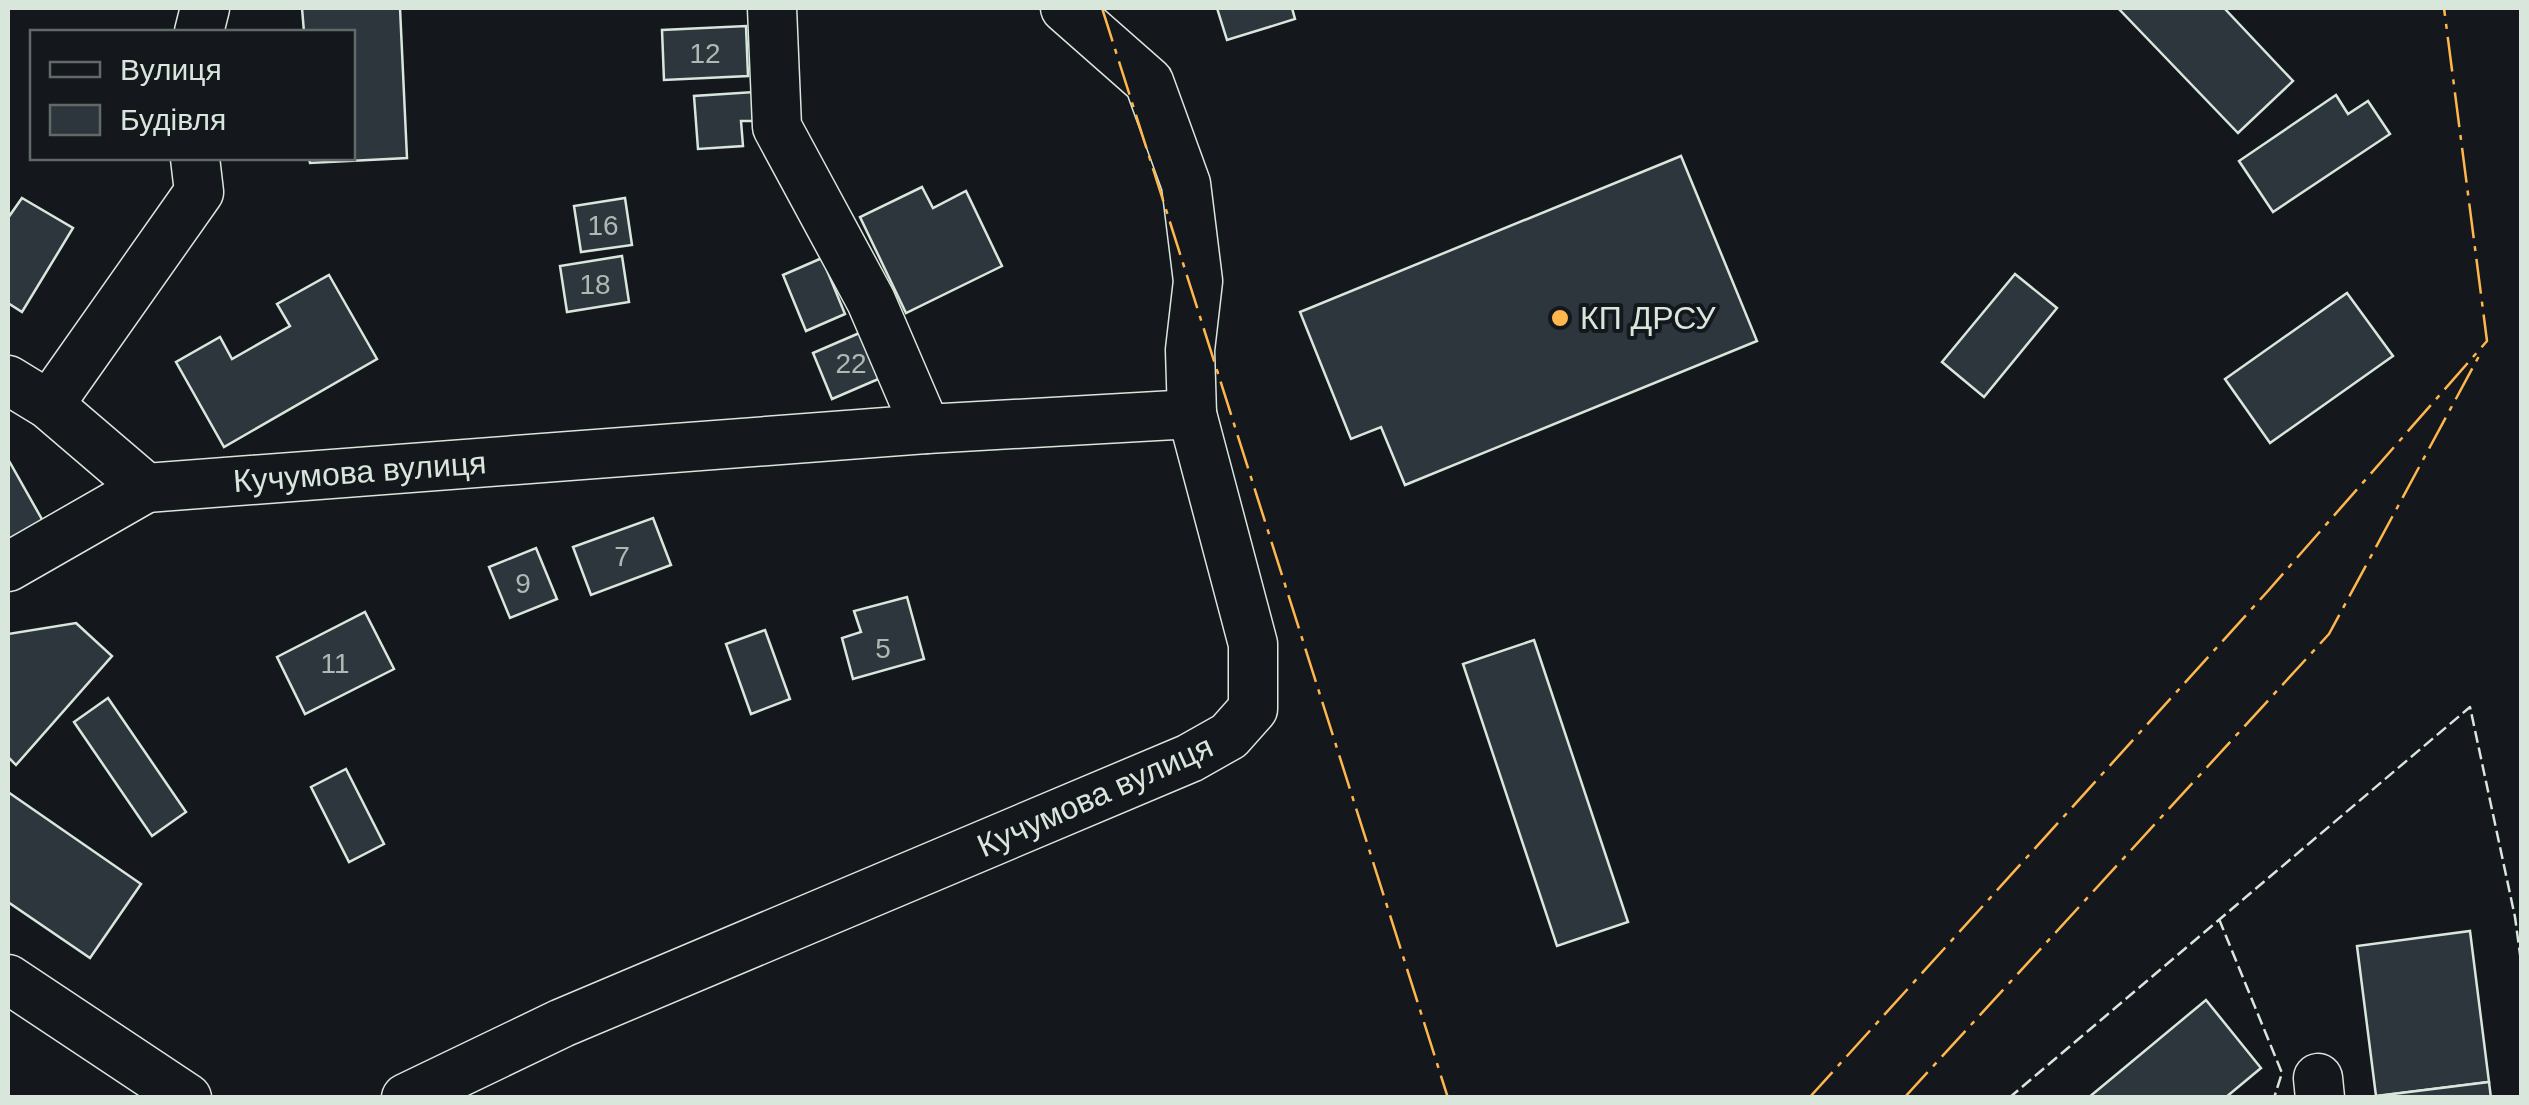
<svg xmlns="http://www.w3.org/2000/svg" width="2529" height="1105" viewBox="0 0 2529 1105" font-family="Arial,sans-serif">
	<rect width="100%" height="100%" fill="#14181c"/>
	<!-- building -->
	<g fill="#2c363c" stroke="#d8e6dc" stroke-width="2.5">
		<polygon points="302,8 400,8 407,158 310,163 309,158 352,158 352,32 304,32"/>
		<polygon points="1217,8 1292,8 1295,19 1227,40"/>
		<polygon points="2118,8 2224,8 2293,81 2238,133"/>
		<polygon points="746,26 748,76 664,80 662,30"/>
		<polygon points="754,92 755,121 741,121 743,146 698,149 694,96"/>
		<polygon points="2336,95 2348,114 2368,101 2390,134 2273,212 2239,161"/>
		<polygon points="1681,156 1757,341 1405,485 1381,427 1351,439 1300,312"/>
		<polygon points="922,187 933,208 966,191 1002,266 906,313 860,217"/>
		<polygon points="22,198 73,228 22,312 8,303 8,218"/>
		<polygon points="625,198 632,245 581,252 574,206"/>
		<polygon points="622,256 629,302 567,312 560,266"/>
		<polygon points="822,258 845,314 806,331 783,275"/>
		<polygon points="2015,274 2057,308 1984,397 1942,362"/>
		<polygon points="329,275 377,359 224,447 176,362 220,337 232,359 290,326 277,304"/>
		<polygon points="2347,293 2393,356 2270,443 2225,379"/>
		<polygon points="871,328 890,374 832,399 813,353"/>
		<polygon points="8,459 48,530 8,553"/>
		<polygon points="653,518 671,565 591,595 573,547"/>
		<polygon points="536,548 557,599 510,618 489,567"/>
		<polygon points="907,597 924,659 853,679 842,638 861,632 854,611"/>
		<polygon points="365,612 394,669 305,714 277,657"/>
		<polygon points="76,623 112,656 16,765 8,757 8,634"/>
		<polygon points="765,630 790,699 751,714 726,644"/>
		<polygon points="1534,640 1628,922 1557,946 1463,664"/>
		<polygon points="108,698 186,812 152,836 74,722"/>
		<polygon points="346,769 384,844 349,862 311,787"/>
		<polygon points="8,792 141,884 90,958 8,902"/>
		<polygon points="2470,931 2489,1082 2376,1096 2357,946"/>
		<polygon points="2206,1000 2261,1068 2225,1098 2088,1098"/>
		<polygon points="2489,1082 2491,1098 2377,1098 2377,1096"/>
	</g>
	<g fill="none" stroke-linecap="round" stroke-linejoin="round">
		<!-- minor casing -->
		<g stroke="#d8e6dc" stroke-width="51">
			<g id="minor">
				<polyline points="772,8 777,127 871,301 926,429"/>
				<polyline points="1065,8 1149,82 1186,184 1198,281 1190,350 1192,414"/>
				<polyline points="199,32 205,8"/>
				<path id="s1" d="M8 380 49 405 146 488 926 429 1192 414 1253 644V709L1229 736 1190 758 562 1023 406 1098"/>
				<polyline points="49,405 199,192 195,158"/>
				<polyline points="8,567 146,488"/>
				<polyline points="8,979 187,1098"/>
				<polyline points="2318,1078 2320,1098"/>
			</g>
		</g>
		<!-- minor -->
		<use href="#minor" stroke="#14181c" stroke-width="48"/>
		<!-- fence -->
		<g stroke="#d8e6dc" stroke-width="2.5" stroke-dasharray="12 5" stroke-linecap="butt">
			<polyline points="2219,919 2282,1073 2274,1098"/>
			<polyline points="2009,1098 2470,707 2515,917 2522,969"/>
		</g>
		<!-- power -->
		<g stroke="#ffb74d" stroke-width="2.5" stroke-dasharray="35 8 5 8" stroke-linecap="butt">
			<polyline points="1102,8 1448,1098"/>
			<polyline points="1809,1098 2267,592 2487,341 2444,8"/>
			<polyline points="1904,1098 2329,634 2479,356"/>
		</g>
	</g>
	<!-- markers -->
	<circle fill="#ffb74d" stroke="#14181c" stroke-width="4" cx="1560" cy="318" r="10"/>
	<g text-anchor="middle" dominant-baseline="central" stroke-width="8" stroke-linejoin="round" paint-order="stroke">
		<!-- number labels -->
		<g font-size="28" fill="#adbab4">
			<text x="705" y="53">12</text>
			<text x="603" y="225">16</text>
			<text x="595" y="284">18</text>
			<text x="851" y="363">22</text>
			<text x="622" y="556">7</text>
			<text x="523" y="583">9</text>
			<text x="883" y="648">5</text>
			<text x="335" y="663">11</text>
		</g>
		<!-- poi labels -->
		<g font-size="32" fill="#d8e6dc" stroke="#14181c" text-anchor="start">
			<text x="1580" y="318">КП ДРСУ</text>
		</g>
		<!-- street labels -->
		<g font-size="32" fill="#d8e6dc" stroke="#14181c">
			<text stroke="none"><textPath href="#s1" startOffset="390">Кучумова вулиця</textPath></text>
			<text transform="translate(1095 796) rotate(-24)">Кучумова вулиця</text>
		</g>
	</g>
	<!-- border -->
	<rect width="2529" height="1105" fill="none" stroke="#d8e6dc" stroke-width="20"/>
	<!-- legend -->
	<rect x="30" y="30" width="325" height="130" fill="#14181c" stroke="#626a69" stroke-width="2.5"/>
	<rect x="50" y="62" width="50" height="15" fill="#14181c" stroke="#626a69" stroke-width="2.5"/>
	<text x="120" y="80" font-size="30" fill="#d8e6dc">Вулиця</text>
	<rect x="50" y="105" width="50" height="30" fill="#2c363c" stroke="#626a69" stroke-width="2.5"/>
	<text x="120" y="130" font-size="30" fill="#d8e6dc">Будівля</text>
</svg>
